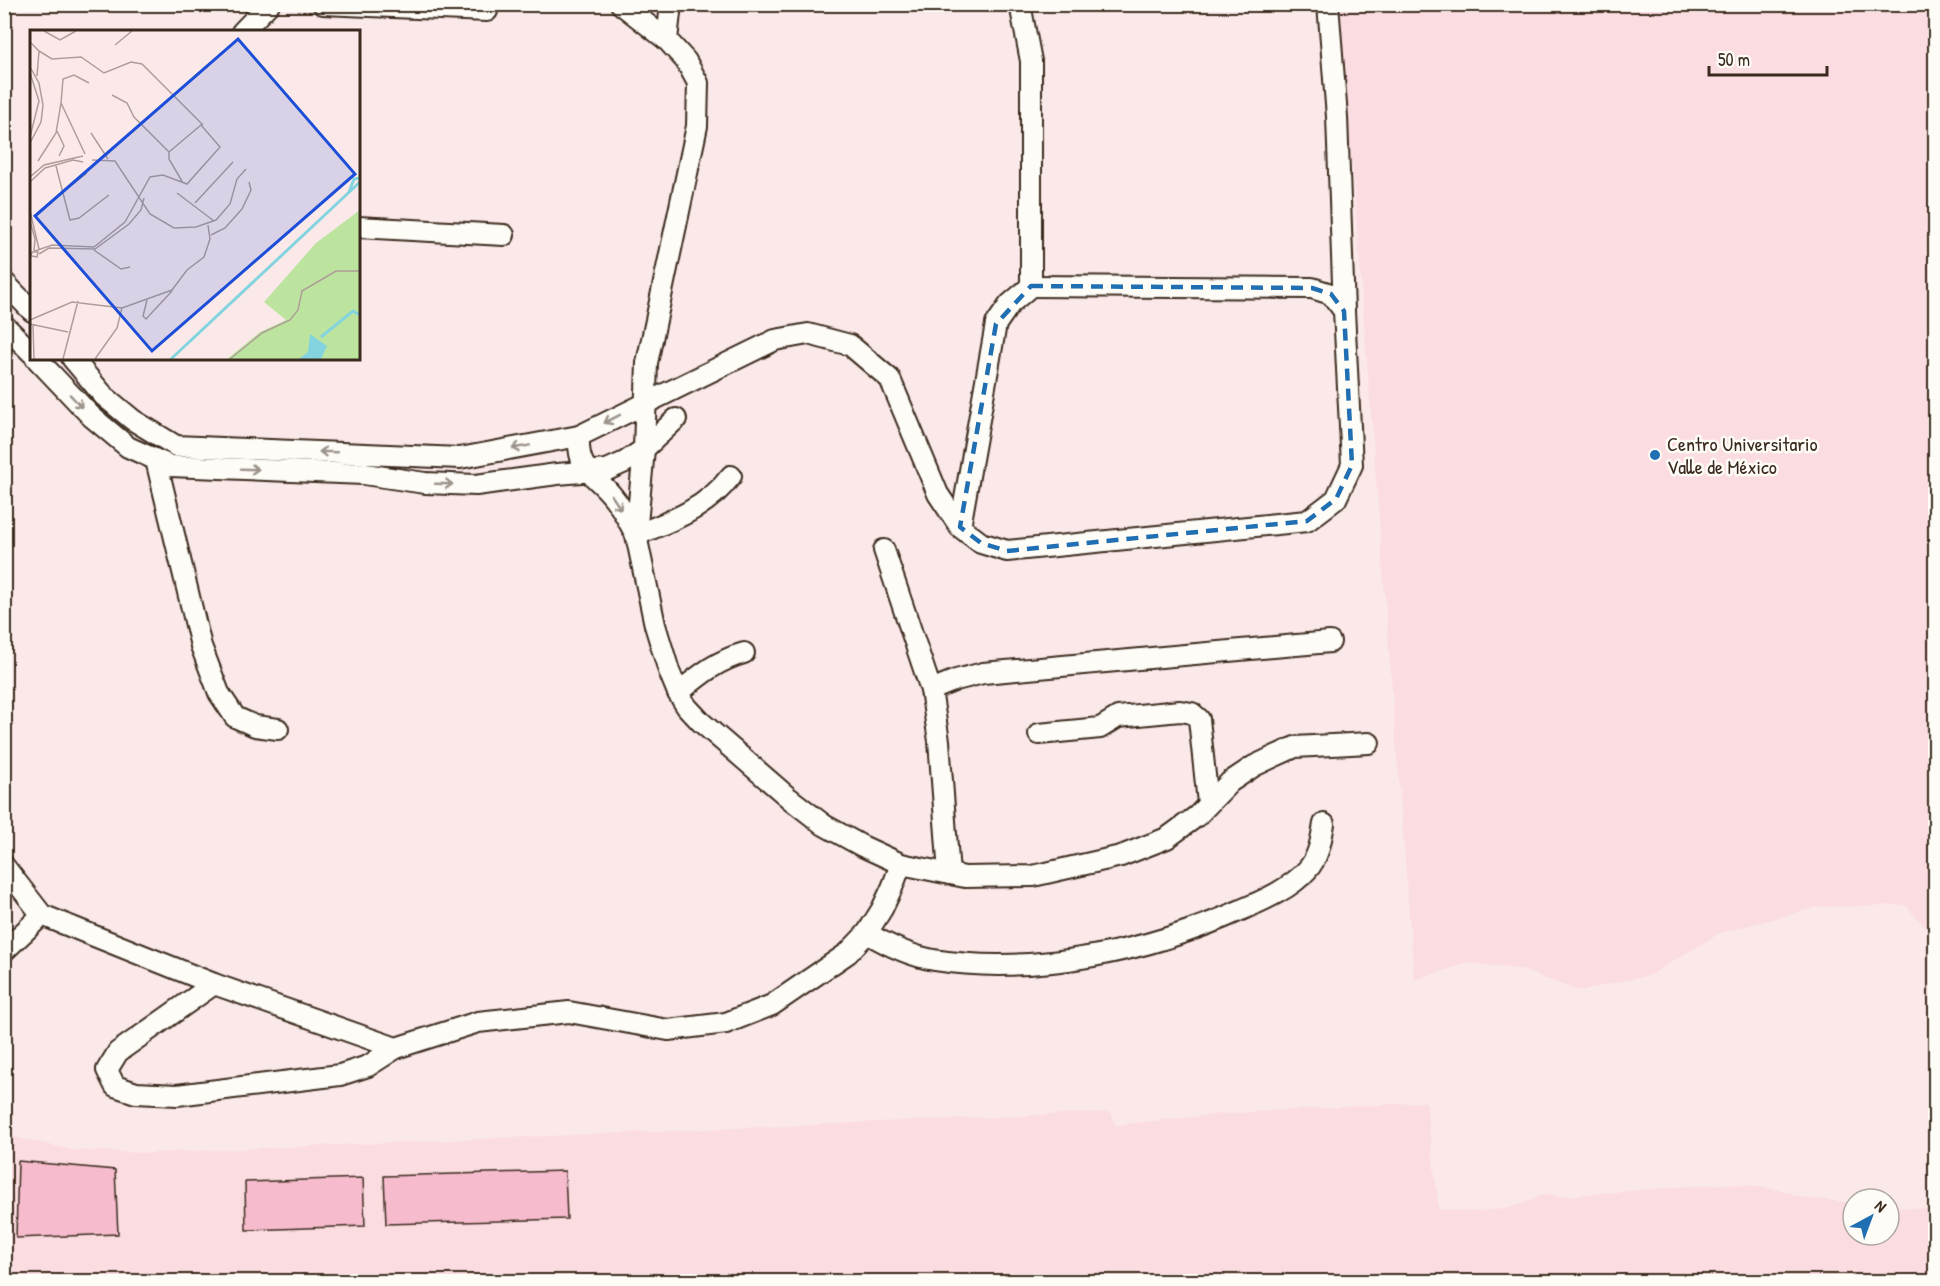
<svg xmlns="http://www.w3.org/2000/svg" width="1940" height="1286" viewBox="0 0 1940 1286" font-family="'Patrick Hand',sans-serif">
	<rect width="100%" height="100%" fill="#fbe9ea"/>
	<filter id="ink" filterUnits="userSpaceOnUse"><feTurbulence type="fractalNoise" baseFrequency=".0167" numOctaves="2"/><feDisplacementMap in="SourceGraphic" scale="12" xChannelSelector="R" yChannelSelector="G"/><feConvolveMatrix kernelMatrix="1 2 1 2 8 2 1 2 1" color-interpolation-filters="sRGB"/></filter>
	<g filter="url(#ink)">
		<!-- built -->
		<g fill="#fadce1">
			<polygon points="1340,5 1935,5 1935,938 1905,905 1818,907 1720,933 1650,975 1579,991 1519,969 1468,963 1414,980"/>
			<polygon points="1426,1102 1439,1209 1477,1212 1498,1209 1519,1205 1543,1194 1564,1196 1704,1185 1734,1184 1781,1190 1804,1198 1853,1203 1853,1235 1889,1235 1889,1206 1936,1210 1935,1282 5,1282 5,1135 73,1150 148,1153 1111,1112 1115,1125 1220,1114"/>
		</g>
		<!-- building -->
		<g fill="#f6bccd" stroke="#3b2a1e" stroke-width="1.5">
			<polygon points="18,1161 115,1170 118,1234 16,1238"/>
			<polygon points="565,1171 567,1219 386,1224 384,1176"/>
			<polygon points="363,1178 365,1226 246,1230 245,1182"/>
		</g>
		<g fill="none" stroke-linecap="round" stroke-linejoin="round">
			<!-- minor casing -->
			<g stroke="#3b2a1e" stroke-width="24">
				<g id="minor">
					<polyline points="323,4 487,11"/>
					<polyline points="621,4 667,40 686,61 698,83 697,126 647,363 644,449 636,535 655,625 669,671 678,693 687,707 701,722 789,798 824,825 862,846 901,864 965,877 1033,876 1121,856 1167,838 1197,816 1230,782 1254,766 1273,757 1295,747 1369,743"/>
					<polyline points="1328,4 1337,117 1344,311"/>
					<polyline points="242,32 269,4"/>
					<polyline points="667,40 671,4"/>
					<polyline points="358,227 504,235"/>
					<polyline points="4,282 32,311"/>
					<polyline points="4,325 32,353"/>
					<polyline points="36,358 92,417 128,447 170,466 364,474 425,483 476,485 557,474 607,470 625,462 644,449 676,419"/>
					<polyline points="72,358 104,396 133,420 176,446 460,458 579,436 775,340 808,334 850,345 890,379 938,494 960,527 981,543 1007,551 1307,521 1336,499 1352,465 1344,311 1331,294 1312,288 1031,286"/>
					<path d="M579 436C577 473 595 473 614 498 623 509 629 523 636 535"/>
					<polyline points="156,460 201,646 219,693 235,717 255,726 278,729"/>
					<polyline points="960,527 996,324 1010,304 1031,286 1031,61 1020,4"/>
					<path d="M636 535C672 521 707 508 731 476"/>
					<polyline points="884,550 931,690 939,741 949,874"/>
					<polyline points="931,690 956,680 983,673 1330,642"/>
					<path d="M678 693C700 675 716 661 744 653"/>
					<polyline points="1039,734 1100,728 1118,717 1180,711 1192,713 1199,719 1208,803"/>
					<polyline points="4,866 42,915 214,984 396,1048 478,1022 569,1012 668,1030 726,1023 772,1005 848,953 867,933 882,909 892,888 901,864"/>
					<path d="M867 933C889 946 910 956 934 960 1035 976 1150 951 1241 910 1264 900 1290 889 1307 870 1319 857 1321 840 1324 824"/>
					<polyline points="4,951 42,915"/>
					<polyline points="214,984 118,1052 107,1070 115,1086 136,1093 177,1095 340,1075 368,1066 396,1048"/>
				</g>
			</g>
			<!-- minor -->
			<use href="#minor" stroke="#fdfcf7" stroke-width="20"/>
		</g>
		<!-- one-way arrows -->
		<defs><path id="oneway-shaft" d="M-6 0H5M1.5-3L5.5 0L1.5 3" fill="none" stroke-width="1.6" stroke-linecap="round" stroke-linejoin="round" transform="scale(1.5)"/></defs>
		<g stroke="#9c938a">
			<use href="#oneway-shaft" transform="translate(76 401) rotate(47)"/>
			<use href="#oneway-shaft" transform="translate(612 419) rotate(153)"/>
			<use href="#oneway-shaft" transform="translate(521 447) rotate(170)"/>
			<use href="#oneway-shaft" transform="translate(328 452) rotate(-178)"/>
			<use href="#oneway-shaft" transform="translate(250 469) rotate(2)"/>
			<use href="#oneway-shaft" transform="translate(444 484) rotate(2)"/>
			<use href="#oneway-shaft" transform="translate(616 502) rotate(56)"/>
		</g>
	</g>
	<!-- marked area -->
	<path fill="none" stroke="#1f6fb2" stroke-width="4.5" stroke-dasharray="12 8" stroke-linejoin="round" d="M1031 286 1312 288 1331 294 1344 311 1352 465 1336 499 1307 521 1007 551 981 543 960 527 996 324Z"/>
	<!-- markers -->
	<circle fill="#1f6fb2" stroke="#fdfcf7" stroke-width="2" cx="1655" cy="455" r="6"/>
	<g text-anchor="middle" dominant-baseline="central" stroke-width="5" stroke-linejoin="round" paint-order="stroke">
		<!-- poi labels -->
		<g font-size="20" fill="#3b2a1e" stroke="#fdfcf7" text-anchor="start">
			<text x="1667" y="443">Centro Universitario<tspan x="1667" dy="23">Valle de México</tspan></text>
		</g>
	</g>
	<!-- overview -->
	<g transform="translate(30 30)">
		<rect width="330" height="330" fill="#fbe9ea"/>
		<path d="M330 180V329H197L230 302 256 290 234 272 286 213Z" fill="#bce49f"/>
		<path d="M280 304 297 316 291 329H269L278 322Z" fill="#84d4df"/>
		<path fill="none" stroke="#84d4df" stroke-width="3" d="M319 162 324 149 330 148M291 307 323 281 330 285M141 329 330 152"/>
		<path fill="none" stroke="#ae9d98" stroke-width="1.5" d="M14 1 30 10 46 1M0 12 9 21 7 46M85 15 102 1M9 21 22 29 51 27 74 43 101 32 112 34 173 95M0 37 9 53 13 75 11 92 0 113M0 43 9 71 0 107M82 65 97 73 104 87 139 122V129L153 153M31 73 33 49 44 45 59 53M27 101 34 116 29 126M61 103 78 129M62 130 85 131 120 184 144 198 166 197 186 190 200 174 207 149 216 139M8 131 26 103 31 73 55 124M26 136 40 190 49 188 79 165M0 147 14 135 53 126M0 152 15 138 43 130 53 132M34 161 57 143M147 163 184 191M165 173 203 132M0 181 9 219M0 191 5 209 4 221M181 205 195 198 212 179 221 160 219 152M64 220 91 239 100 237M5 221 22 215 64 217 95 192 120 147 133 145 157 154 190 117 171 95 139 122M9 224 19 218 65 219 99 194 111 180 114 168M0 230 2 222H8L7 227 2 226M117 270 113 286 116 289 142 261M0 290 42 272 92 278 142 260 157 240 174 227 180 209 178 195M0 294 38 302M3 295 4 329M33 329 48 271M65 329 87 298 92 278M200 329 232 303 260 290 268 280 272 261 306 241H330"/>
		<path fill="#1d4ed8" fill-opacity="0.15" stroke="#1d4ed8" stroke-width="3" d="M208 9 325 144 122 321 5 186Z"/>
		<rect width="330" height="330" fill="none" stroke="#3b2a1e" stroke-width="3"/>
	</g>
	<!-- margin -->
	<rect width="1940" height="1286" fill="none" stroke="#fdfcf7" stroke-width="24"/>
	<rect x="12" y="12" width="1916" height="1262" fill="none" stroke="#3b2a1e" stroke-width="2" filter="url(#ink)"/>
	<!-- north arrow -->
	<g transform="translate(1871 1217) rotate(41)"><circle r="28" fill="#fdfcf7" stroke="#afa8a0" stroke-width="1.5"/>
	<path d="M0-4.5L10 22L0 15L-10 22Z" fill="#1f6fb2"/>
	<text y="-9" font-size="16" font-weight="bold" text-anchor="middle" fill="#3b2a1e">N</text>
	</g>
	<!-- scale -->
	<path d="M1709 66v9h118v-9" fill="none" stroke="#3b2a1e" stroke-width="3"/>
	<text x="1718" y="66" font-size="18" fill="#3b2a1e" stroke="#fdfcf7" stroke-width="4.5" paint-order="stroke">50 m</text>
</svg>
